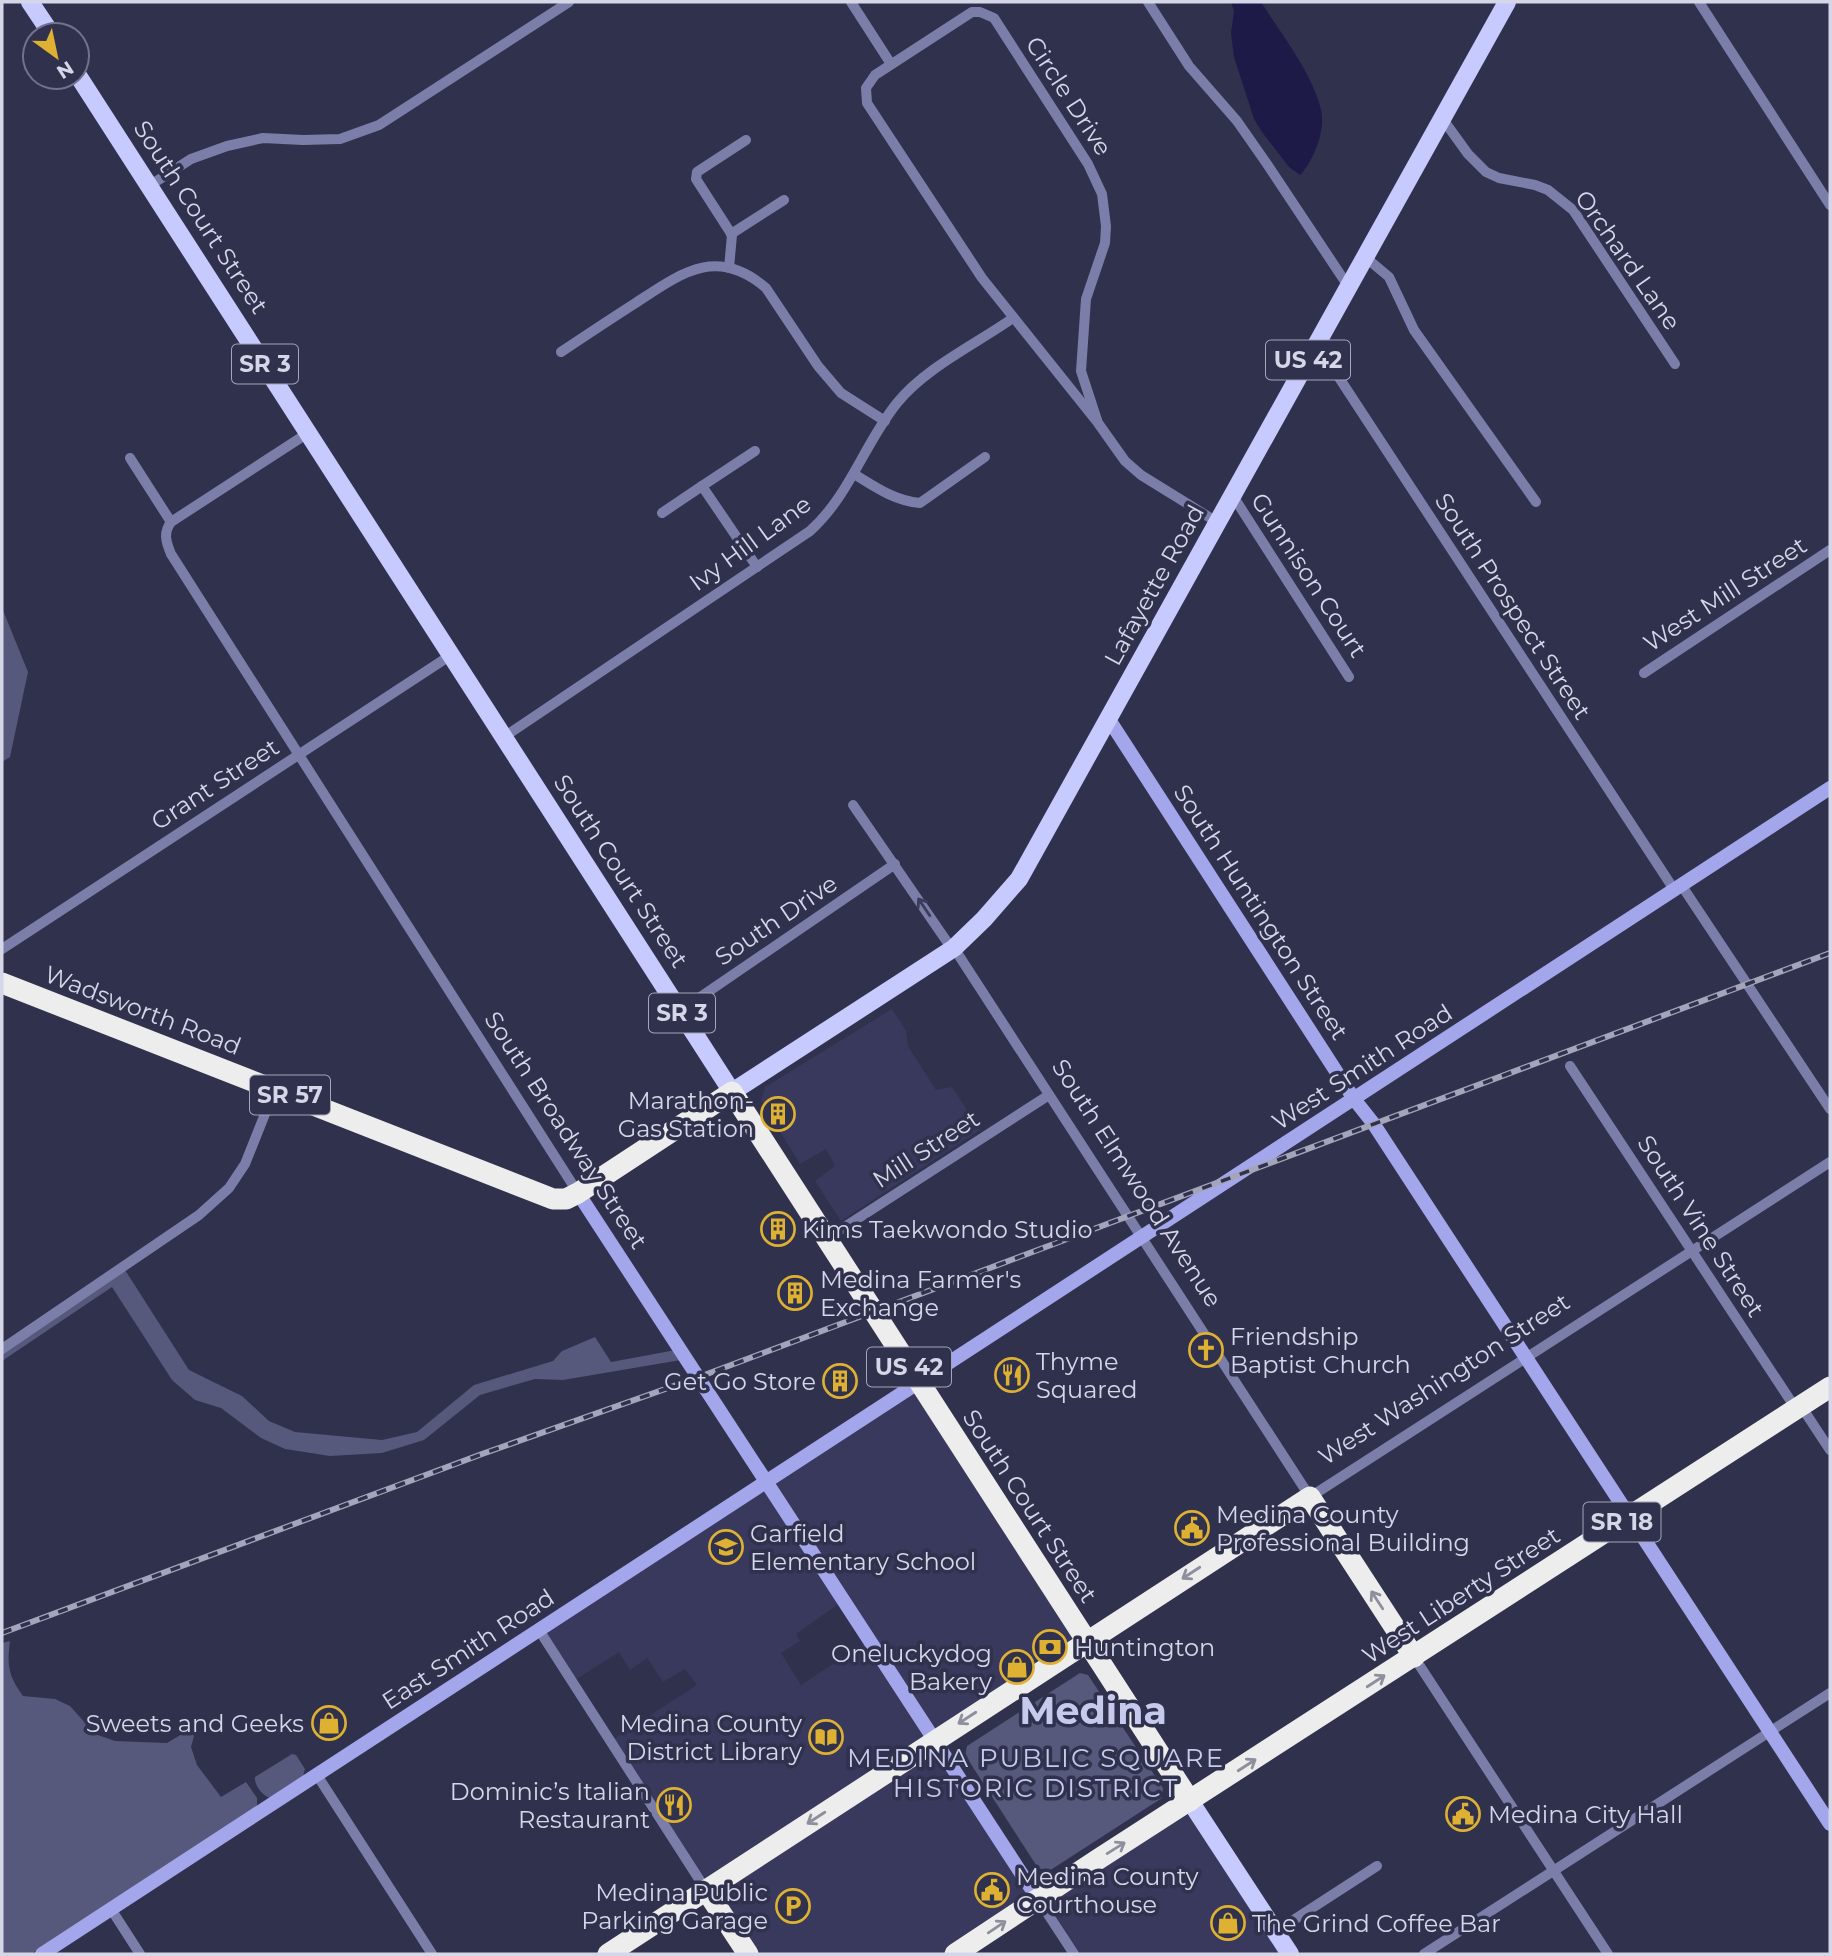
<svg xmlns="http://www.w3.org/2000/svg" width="1832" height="1956" viewBox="0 0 1832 1956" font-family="Montserrat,sans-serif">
	<rect width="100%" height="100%" fill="#30314d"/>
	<!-- built -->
	<g fill="#38395c" fill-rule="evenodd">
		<polygon points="892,1009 906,1031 908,1046 936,1090 952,1087 980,1130 841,1221 815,1181 835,1166 826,1149 800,1164 761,1101 765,1087"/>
		<path d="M918 1383 1087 1642 935 1740 1038 1899 1190 1801 1290 1954H1074L1038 1899 955 1954H748L610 1741 697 1685 685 1669 663 1682 647 1658 630 1670 619 1652 572 1682 539 1630ZM844 1600 870 1640 801 1685 781 1653 800 1641 796 1634Z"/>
	</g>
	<!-- green -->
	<g fill="#56587c">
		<polygon points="2,608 28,672 10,757 2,762"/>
		<polygon points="125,1270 189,1370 242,1396 269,1421 295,1432 382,1440 417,1432 474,1385 553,1361 562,1351 595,1337 611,1362 681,1349 687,1359 563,1380 535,1379 480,1395 424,1440 382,1453 330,1456 285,1449 261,1438 221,1408 195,1400 172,1380 112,1287 2,1361 2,1352"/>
		<path d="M10 1641C7 1666 8 1675 23 1696L55 1699 70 1706 95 1734 115 1741 167 1743 197 1725 191 1747 197 1765 221 1797 246 1782 257 1798V1807L31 1954H2V1643Z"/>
		<polygon points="1080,1673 1088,1675 1163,1788 1162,1798 1049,1871 1038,1868 965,1755 967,1746"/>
		<path d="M292 1754 296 1755 305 1769 303 1776 270 1798C262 1795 254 1785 255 1777Z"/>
	</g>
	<!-- water -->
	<path fill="#1d1a48" d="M1231 2H1261C1281 34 1313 74 1321 110 1326 130 1314 160 1300 175L1289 167 1262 132 1254 119 1234 57 1231 33 1234 11Z"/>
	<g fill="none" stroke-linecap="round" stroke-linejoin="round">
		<!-- street -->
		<g stroke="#7b7ea8" stroke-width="10">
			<polyline points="851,2 891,64"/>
			<polyline points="1148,2 1189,66 1237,121 1267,164 1348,286"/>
			<polyline points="1699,2 1830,205"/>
			<polyline points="1442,118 1468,154 1486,172 1499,178 1535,185 1548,190 1573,210 1675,364"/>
			<polyline points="149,186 191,159 227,146 263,138 303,140 340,139 379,125 569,2"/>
			<polyline points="731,234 784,200"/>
			<polyline points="1364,256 1389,277 1414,330 1536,502"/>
			<polyline points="729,268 732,235 696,179 697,172 746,140"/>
			<polyline points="1317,344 1675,891"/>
			<path d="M561 352C585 336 609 320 634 304 680 274 716 245 766 288L818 366 841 393 885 421"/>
			<polyline points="1098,423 1081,371 1086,299 1105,243 1106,226 1102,194 1088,164 994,18 980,12 972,12 875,75 866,88 867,103 982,278 1098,423 1125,461 1141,475 1217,522"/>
			<path d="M308 433 171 522C163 533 166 542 171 554L578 1193"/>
			<polyline points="130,458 171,522"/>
			<path d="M854 474C875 487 895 501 920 503L985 457"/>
			<polyline points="702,486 755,451"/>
			<polyline points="1233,496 1349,677"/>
			<polyline points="662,513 702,486 757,567"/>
			<polyline points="1644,673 1830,550"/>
			<path d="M504 737 810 531C850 495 864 444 897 403 925 368 976 344 1013 318"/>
			<polyline points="853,805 952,949"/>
			<polyline points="1682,886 1830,1109"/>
			<polyline points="954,948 1310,1497 1830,1162"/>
			<polyline points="2,949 451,655"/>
			<polyline points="680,1011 895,864"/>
			<polyline points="1570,1066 1796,1409"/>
			<polyline points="826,1239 1049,1095"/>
			<polyline points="2,1349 199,1215 229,1188 245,1164 275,1089"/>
			<polyline points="1801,1406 1830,1450"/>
			<polyline points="539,1630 706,1890"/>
			<polyline points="1414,1657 1608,1954"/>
			<polyline points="317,1775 432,1954"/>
			<polyline points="1038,1899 1074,1954"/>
			<polyline points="111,1909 140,1954"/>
			<polyline points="1275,1932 1377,1866"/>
			<polyline points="1424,1954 1830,1693"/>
		</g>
		<!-- secondary -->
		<g stroke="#a3a6ea" stroke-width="14">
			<polyline points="1108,718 1354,1099 1373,1123 1830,1824"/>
			<polyline points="578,1193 1038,1899"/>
			<polyline points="42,1954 1830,788"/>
		</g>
		<!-- primary -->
		<g stroke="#c6cafe" stroke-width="18">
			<polyline points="30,2 52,35"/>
			<polyline points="77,74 732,1092 954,948 984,919 1019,879 1507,2"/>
			<polyline points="1190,1801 1290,1954"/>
		</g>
		<!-- highway -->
		<g stroke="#ededed" stroke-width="21">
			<polyline points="2,983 553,1199 566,1199 578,1193 732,1092 1190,1801"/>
			<polyline points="706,1890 748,1954"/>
			<polyline points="608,1954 1310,1497 1414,1657"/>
			<polyline points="955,1954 1097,1860 1830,1387"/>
		</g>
		<!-- rail casing -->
		<g stroke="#a4a5ba" stroke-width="6">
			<polyline id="rail" points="2,1633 482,1454 699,1377 1830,953"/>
		</g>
		<!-- rail -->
		<use href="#rail" stroke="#30314d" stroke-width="3.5" stroke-dasharray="10" stroke-linecap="butt"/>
	</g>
	<!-- one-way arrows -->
	<defs><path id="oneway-shaft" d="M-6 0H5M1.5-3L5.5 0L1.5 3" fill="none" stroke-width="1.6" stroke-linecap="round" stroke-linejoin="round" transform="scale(1.75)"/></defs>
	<use stroke="#3b3d5b" href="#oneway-shaft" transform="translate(924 907) rotate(-124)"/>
	<g stroke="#8e8f9d">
		<use href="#oneway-shaft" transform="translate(1191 1573) rotate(147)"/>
		<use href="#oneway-shaft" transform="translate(1377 1600) rotate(-123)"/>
		<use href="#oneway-shaft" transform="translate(1376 1681) rotate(-33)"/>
		<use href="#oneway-shaft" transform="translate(967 1718) rotate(147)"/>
		<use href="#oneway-shaft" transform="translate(1247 1765) rotate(-33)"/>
		<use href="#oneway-shaft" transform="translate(816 1818) rotate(147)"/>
		<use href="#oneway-shaft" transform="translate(1116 1848) rotate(-32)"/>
		<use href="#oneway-shaft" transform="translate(997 1927) rotate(-34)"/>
	</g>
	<!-- icons -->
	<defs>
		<g id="building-ring" transform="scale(1.75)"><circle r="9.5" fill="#30314d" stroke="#deb133" stroke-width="1.5"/><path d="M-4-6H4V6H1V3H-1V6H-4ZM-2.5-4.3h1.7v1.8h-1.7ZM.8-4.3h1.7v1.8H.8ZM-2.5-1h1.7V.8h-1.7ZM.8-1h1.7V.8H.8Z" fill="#deb133"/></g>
		<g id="church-ring" transform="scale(1.75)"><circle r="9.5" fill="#30314d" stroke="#deb133" stroke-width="1.5"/><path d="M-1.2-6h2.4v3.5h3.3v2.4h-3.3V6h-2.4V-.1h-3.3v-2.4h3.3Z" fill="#deb133"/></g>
		<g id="restaurant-ring" transform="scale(1.75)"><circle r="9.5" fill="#30314d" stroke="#deb133" stroke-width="1.5"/><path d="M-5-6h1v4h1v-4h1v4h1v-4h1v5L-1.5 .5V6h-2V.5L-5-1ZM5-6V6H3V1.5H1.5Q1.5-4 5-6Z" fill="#deb133"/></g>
		<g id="civic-ring" transform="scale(1.75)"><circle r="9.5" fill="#30314d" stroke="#deb133" stroke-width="1.5"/><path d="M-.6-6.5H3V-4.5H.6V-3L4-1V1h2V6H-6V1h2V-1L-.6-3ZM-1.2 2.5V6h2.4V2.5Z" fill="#deb133"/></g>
		<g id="school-ring" transform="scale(1.75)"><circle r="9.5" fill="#30314d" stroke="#deb133" stroke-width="1.5"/><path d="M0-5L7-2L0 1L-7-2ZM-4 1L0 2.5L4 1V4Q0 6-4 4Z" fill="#deb133"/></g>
		<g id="bank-ring" transform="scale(1.75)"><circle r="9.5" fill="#30314d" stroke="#deb133" stroke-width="1.5"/><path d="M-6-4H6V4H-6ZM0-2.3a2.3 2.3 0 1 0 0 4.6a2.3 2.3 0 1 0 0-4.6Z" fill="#deb133"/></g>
		<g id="shop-ring" transform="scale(1.75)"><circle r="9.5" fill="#30314d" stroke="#deb133" stroke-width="1.5"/><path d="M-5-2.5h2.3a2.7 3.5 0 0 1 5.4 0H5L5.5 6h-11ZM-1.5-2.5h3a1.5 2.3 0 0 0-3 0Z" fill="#deb133"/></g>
		<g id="library-ring" transform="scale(1.75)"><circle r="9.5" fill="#30314d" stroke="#deb133" stroke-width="1.5"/><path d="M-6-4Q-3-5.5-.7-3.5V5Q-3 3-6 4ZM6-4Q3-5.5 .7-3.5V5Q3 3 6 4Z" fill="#deb133"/></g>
		<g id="parking-ring" transform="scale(1.75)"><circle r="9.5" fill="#30314d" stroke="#deb133" stroke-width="1.5"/><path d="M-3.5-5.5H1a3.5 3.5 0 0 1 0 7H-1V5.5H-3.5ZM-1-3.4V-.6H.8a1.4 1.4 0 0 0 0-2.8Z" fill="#deb133"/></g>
	</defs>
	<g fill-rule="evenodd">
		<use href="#building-ring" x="778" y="1114"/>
		<use href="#building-ring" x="778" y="1229"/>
		<use href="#building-ring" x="795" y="1293"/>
		<use href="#church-ring" x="1206" y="1350"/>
		<use href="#restaurant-ring" x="1012" y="1375"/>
		<use href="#building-ring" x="840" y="1381"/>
		<use href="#civic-ring" x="1192" y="1528"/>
		<use href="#school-ring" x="726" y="1547"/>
		<use href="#bank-ring" x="1050" y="1647"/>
		<use href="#shop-ring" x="1017" y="1667"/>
		<use href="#shop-ring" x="329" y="1723"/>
		<use href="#library-ring" x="826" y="1737"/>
		<use href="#restaurant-ring" x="674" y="1805"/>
		<use href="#civic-ring" x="1463" y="1814"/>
		<use href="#civic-ring" x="992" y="1890"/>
		<use href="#parking-ring" x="793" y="1906"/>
		<use href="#shop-ring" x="1228" y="1923"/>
	</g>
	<g text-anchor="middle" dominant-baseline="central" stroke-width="7" stroke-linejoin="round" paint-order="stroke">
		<!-- shield labels -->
		<g fill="#30314d" stroke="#a4a4ba" stroke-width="2">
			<rect x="1266" y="340.5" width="84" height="39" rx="5"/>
			<rect x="232" y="344.5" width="66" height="39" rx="5"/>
			<rect x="649" y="993.5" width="66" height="39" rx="5"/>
			<rect x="250" y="1075.5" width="80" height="39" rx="5"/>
			<rect x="867" y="1347.5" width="84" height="39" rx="5"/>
			<rect x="1583.5" y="1502.5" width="77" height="39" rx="5"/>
		</g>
		<g font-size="23" font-weight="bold" fill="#d5d6e8">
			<text x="1308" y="360">US 42</text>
			<text x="265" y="364">SR 3</text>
			<text x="682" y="1013">SR 3</text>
			<text x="290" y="1095">SR 57</text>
			<text x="909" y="1367">US 42</text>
			<text x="1622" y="1522">SR 18</text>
		</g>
		<!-- street labels -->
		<g font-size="24" fill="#d5d6e8" stroke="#30314d">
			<text transform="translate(1069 96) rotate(57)">Circle Drive</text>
			<text transform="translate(201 217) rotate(57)">South Court Street</text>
			<text transform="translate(1628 260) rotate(55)">Orchard Lane</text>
			<text transform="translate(750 543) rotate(-36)">Ivy Hill Lane</text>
			<text transform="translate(1309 575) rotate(57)">Gunnison Court</text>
			<text transform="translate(1154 585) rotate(-61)">Lafayette Road</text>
			<text transform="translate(1725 594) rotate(-33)">West Mill Street</text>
			<text transform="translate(1513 606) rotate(57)">South Prospect Street</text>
			<text transform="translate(215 784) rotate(-33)">Grant Street</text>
			<text transform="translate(621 871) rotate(57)">South Court Street</text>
			<text transform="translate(1261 912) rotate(57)">South Huntington Street</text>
			<text transform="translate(776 920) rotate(-34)">South Drive</text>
			<text transform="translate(143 1010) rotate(21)">Wadsworth Road</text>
			<text transform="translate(1362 1067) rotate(-33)">West Smith Road</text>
			<text transform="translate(566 1130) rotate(57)">South Broadway Street</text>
			<text transform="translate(926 1149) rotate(-33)">Mill Street</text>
			<text transform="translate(1137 1183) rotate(57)">South Elmwood Avenue</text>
			<text transform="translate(1701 1226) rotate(57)">South Vine Street</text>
			<text transform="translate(1444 1379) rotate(-33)">West Washington Street</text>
			<text transform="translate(1030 1506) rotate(57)">South Court Street</text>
			<text transform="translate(1461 1595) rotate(-33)">West Liberty Street</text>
			<text transform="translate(468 1649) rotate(-33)">East Smith Road</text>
		</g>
		<!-- poi labels -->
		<g font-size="24" fill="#d5d6e8" stroke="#30314d" text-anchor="start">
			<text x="754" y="1100" text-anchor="end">Marathon-<tspan x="754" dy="28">Gas Station</tspan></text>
			<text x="802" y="1229">Kims Taekwondo Studio</text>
			<text x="820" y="1279">Medina Farmer's<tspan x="820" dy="28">Exchange</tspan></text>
			<text x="1230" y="1336">Friendship<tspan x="1230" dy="28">Baptist Church</tspan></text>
			<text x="1036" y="1361">Thyme<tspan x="1036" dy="28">Squared</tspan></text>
			<text x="816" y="1381" text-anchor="end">Get Go Store</text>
			<text x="1216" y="1514">Medina County<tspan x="1216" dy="28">Professional Building</tspan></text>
			<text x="750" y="1533">Garfield<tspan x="750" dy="28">Elementary School</tspan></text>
			<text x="1074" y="1647">Huntington</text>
			<text x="992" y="1653" text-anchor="end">Oneluckydog<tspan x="992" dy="28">Bakery</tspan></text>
			<text x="304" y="1723" text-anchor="end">Sweets and Geeks</text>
			<text x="802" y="1723" text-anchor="end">Medina County<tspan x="802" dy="28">District Library</tspan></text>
			<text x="650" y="1791" text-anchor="end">Dominic’s Italian<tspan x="650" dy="28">Restaurant</tspan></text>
			<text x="1488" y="1814">Medina City Hall</text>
			<text x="1016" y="1876">Medina County<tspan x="1016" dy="28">Courthouse</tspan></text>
			<text x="768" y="1892" text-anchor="end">Medina Public<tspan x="768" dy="28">Parking Garage</tspan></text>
			<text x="1252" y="1923">The Grind Coffee Bar</text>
		</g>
		<!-- neighbourhood labels -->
		<g font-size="26" letter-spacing="2" fill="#c7caed" stroke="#30314d">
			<text x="1036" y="1758">MEDINA PUBLIC SQUARE<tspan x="1036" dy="30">HISTORIC DISTRICT</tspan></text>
		</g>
		<!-- town labels -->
		<g font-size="38" font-weight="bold" fill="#c7caed" stroke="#30314d">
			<text x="1093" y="1710">Medina</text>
		</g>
	</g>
	<!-- border -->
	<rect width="1832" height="1956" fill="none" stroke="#d5d6e8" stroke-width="7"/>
	<!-- north arrow -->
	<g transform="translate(56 56) rotate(147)"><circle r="33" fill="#30314d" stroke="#72738b" stroke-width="2"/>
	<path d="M0-5L12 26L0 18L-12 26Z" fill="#deb133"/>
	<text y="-10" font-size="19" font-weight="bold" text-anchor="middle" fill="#d5d6e8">N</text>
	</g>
</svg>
